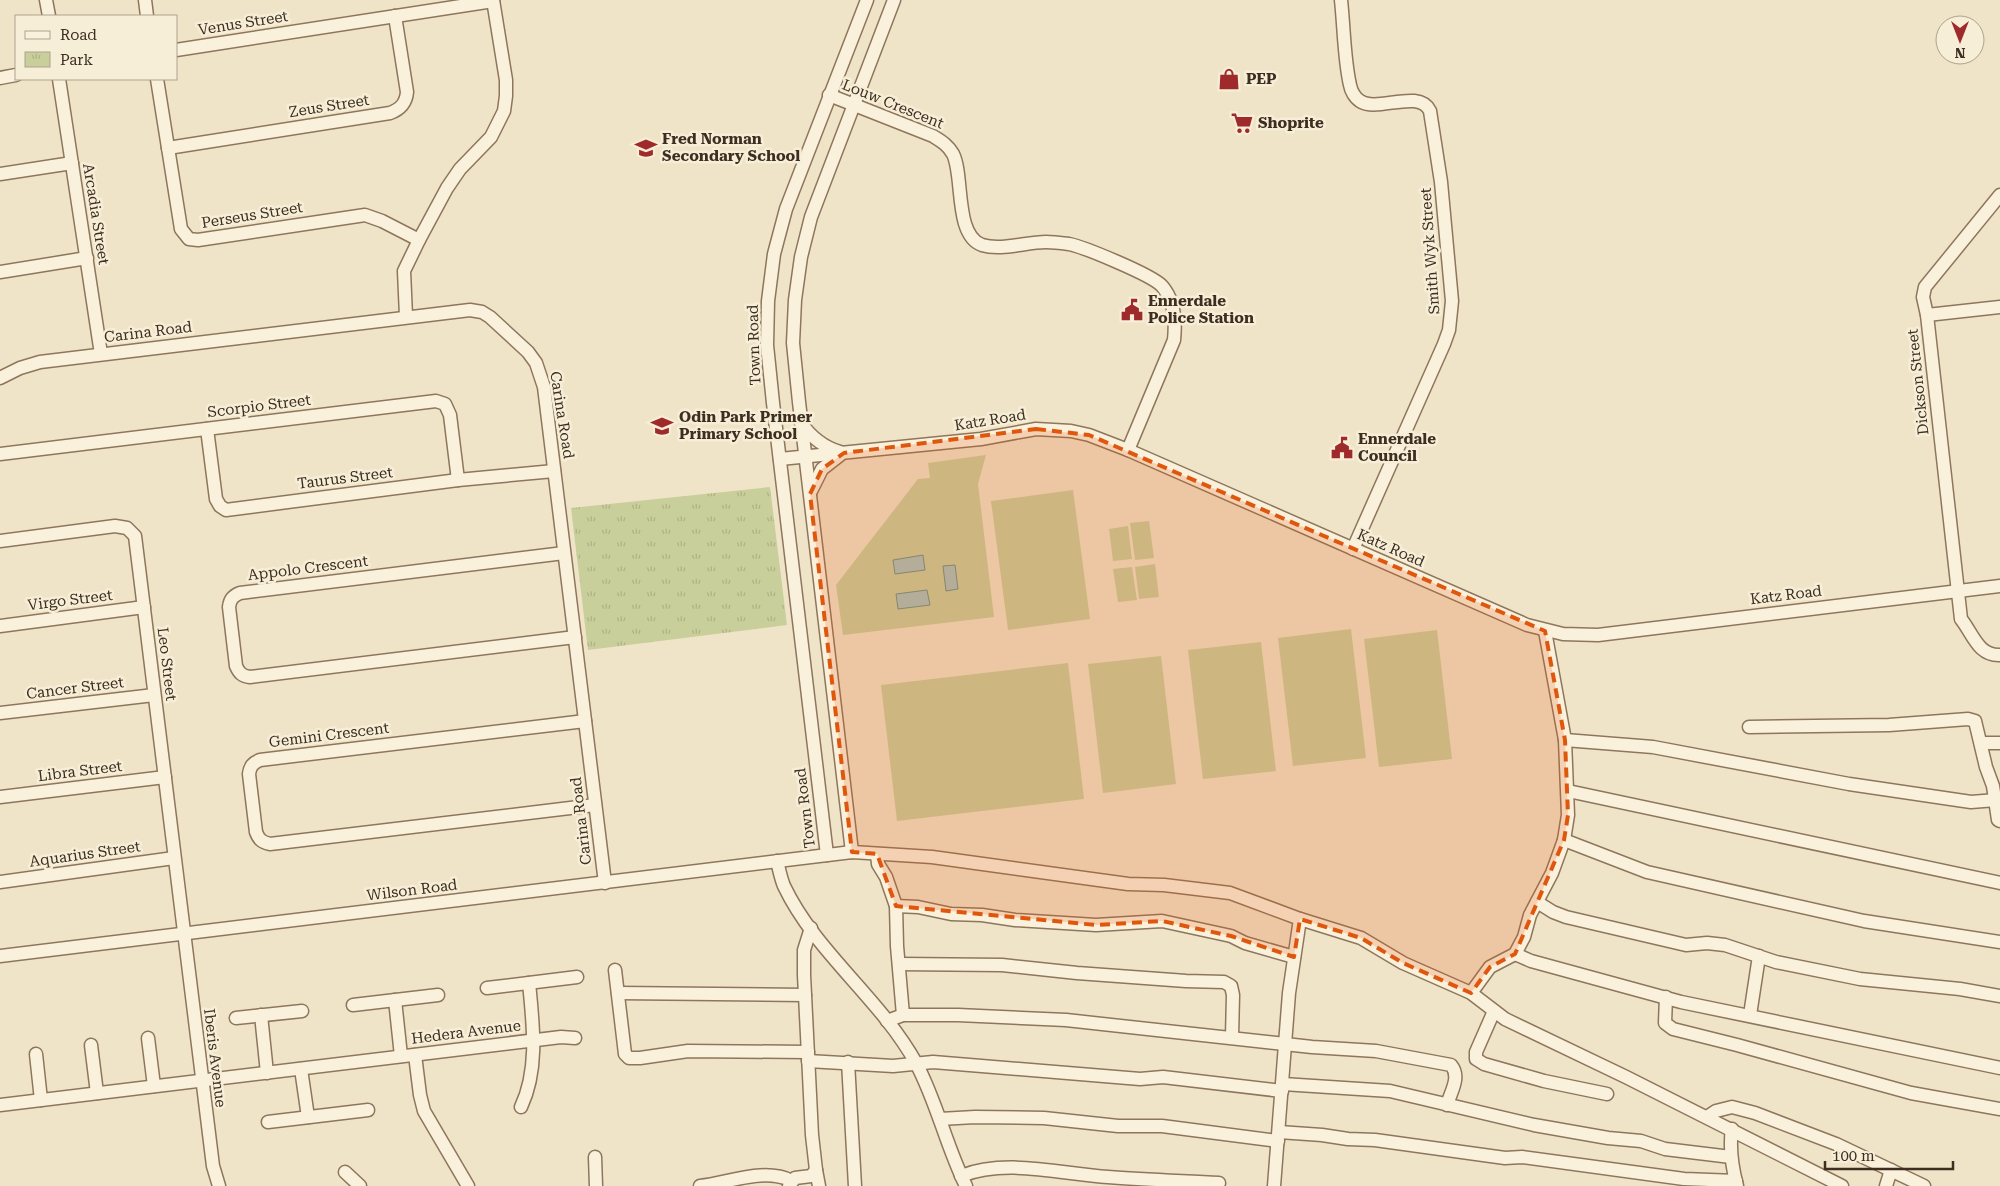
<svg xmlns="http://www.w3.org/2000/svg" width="2000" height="1186" viewBox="0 0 2000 1186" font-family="'Roboto Serif',serif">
	<defs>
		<pattern id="park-tufts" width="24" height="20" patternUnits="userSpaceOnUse" patternTransform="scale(1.25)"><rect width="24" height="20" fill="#c9cf9b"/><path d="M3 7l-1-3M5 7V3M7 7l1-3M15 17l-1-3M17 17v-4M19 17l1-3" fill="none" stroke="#aeb285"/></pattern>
	</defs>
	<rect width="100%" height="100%" fill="#f0e4c8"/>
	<!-- park -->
	<polygon fill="url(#park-tufts)" points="770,487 787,625 588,650 571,508"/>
	<!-- pitch -->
	<g fill="#c9cf9b">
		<polygon points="986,455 978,484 994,617 843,635 836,585 918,479 930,478 928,463"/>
		<polygon points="1073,490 1090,619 1008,630 991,501"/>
		<polygon points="1149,521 1154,558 1135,560 1130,523"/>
		<polygon points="1128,526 1132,559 1113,561 1109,529"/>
		<polygon points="1155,564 1159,597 1139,599 1135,567"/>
		<polygon points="1132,567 1137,600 1118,602 1113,569"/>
		<polygon points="1351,629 1366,758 1293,766 1278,638"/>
		<polygon points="1437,630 1452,759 1379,767 1364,639"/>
		<polygon points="1261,642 1276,771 1203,779 1188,650"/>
		<polygon points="1161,656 1176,784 1103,793 1088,664"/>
		<polygon points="1068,663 1084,799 897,821 881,685"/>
	</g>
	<!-- water -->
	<g fill="#a9c4bc" stroke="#6f938a">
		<polygon points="923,555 925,570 895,574 893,560"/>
		<polygon points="955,565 958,589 946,591 943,566"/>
		<polygon points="927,590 930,605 898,609 896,594"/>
	</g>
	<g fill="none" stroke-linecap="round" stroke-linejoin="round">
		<!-- minor casing -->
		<g stroke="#8d765c" stroke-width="15">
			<g id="minor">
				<polyline points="46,0 49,16"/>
				<polyline points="145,0 147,16"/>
				<path d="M1341 0C1344 27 1344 59 1350 85 1351 91 1355 98 1360 101 1377 113 1419 88 1430 111L1441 182 1452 301 1449 330 1444 344 1353 549"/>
				<polyline points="176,50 493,1"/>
				<polyline points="0,78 16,75"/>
				<polyline points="59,79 101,354"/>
				<polyline points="157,79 181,229 189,239 198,240 365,215 382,221 419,240"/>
				<path d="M829 95 933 136C941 141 948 145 953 154 964 176 954 235 982 245 1001 251 1026 242 1046 242 1053 242 1061 243 1069 244 1084 247 1152 275 1162 286 1175 301 1176 321 1174 340L1128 450"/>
				<path d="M168 148 390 113C401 109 406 103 407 92L395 16"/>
				<polyline points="0,174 72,163"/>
				<path d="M2000 195 1925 287 1923 297 1927 315 1961 619C1973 634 1978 656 2000 655"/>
				<polyline points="0,272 87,258"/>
				<polyline points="1927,315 2000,307"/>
				<polyline points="406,316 404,271 419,240 447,188 460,169 491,137 504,111 506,96 506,80 493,0"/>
				<polyline points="0,378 20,368 40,362 470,310 482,312 490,317 528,352 536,363 544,387 605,883"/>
				<path d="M801 423C811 437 823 447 840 452"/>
				<polyline points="207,429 216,499 220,506 226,510 458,480 554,471"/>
				<polyline points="0,454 436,401 445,404 450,415 458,480"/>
				<polyline points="780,459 981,439 1036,429 1071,431 1089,435 1128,450 1527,625 1563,634 1598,635 2000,586"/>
				<polyline points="811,491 822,469 840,455"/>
				<polyline points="0,541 115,526 127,528 135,536 213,1166 219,1186"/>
				<path d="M564 553 240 593C233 596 230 599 229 607L236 666C239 673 242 676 250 677L575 637"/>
				<polyline points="0,626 144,607"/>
				<polyline points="0,713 154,695"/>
				<path d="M585 721 260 760C253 763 250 766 249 774L256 832C259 840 262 842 270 844L595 805"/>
				<polyline points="1749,727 1889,725 1968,719 1975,721 1986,767 1993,786 1998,820 2000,821"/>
				<polyline points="1565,740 1653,747 1849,784 1971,802 1996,800"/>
				<polyline points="1981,743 2000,743"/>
				<polyline points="1568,791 2000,883"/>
				<polyline points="0,797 165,777"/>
				<polyline points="1564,840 1647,872 1864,921 2000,942"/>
				<polyline points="852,852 799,402 793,343 795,300 801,257 811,217 894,0"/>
				<polyline points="877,854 878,864 886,877 896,906 897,946 903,1015"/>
				<polyline points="827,855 773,403 767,345 768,301 774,254 786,209 867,0"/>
				<path d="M777 861C779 869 781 879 784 886 816 953 880 998 916 1063 937 1102 946 1146 966 1186"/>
				<polyline points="0,882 174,858"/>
				<polyline points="1537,902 1553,912 1566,917 1686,945 1707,943 1725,945 1776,962 1860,979 1960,989 2000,996"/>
				<polyline points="896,906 918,907 951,914 982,915 1015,920 1096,925 1162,921 1231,936 1245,943 1294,957"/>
				<polyline points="1515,954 1531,961 1681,1002 2000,1068"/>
				<polyline points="0,956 852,852 932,857 1128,884 1164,885 1230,893 1300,919 1361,938 1403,963 1471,993 1505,1019 1626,1077 1842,1186"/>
				<polyline points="899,964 1002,965 1077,973 1186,981 1224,982 1231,986 1233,995 1232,1037"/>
				<polyline points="615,970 625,1054 629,1058 640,1058 688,1051 808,1052"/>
				<polyline points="487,988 577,977"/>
				<polyline points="618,993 805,995"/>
				<polyline points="1471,993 1490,967 1515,954 1524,937 1530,915 1552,873 1564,840 1568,815 1565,740 1545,631"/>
				<polyline points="1666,997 1665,1023 1673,1029 1737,1045 1911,1093 2000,1109"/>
				<polyline points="395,1000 401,1056"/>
				<polyline points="353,1005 438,995"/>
				<polyline points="1494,1011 1476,1052 1476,1059 1484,1064 1544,1081 1607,1094"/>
				<polyline points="261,1015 267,1073"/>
				<polyline points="1750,1015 1759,956"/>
				<polyline points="236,1018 302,1011"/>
				<path d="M887 1021 903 1015H958L1066 1020 1312 1047 1376 1051 1451 1065C1461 1077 1451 1091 1447 1105"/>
				<polyline points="148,1038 154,1086"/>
				<polyline points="91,1045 97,1093"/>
				<polyline points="36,1054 41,1100"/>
				<polyline points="415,1055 420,1095 424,1111 468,1186"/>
				<polyline points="808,1061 893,1066 933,1062 1140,1079 1163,1077 1282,1091"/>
				<polyline points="848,1062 855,1186"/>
				<polyline points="301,1069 308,1117"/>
				<polyline points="1283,1084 1390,1091 1534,1125 1608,1138 1641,1141 1665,1149 1731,1157"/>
				<polyline points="0,1105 561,1037 575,1038"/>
				<path d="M521 1107C539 1069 533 1024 529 983"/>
				<polyline points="1707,1117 1716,1111 1732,1107 1755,1113 1836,1144 1924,1186"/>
				<polyline points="940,1119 975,1117 1044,1118 1118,1126 1162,1126 1278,1141"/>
				<polyline points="268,1122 368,1110"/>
				<path d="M1732 1129C1729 1149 1732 1167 1737 1186"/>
				<polyline points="1279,1132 1322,1135 1348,1139 1375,1140 1505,1158 1522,1157 1684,1179 1736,1181 1735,1186"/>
				<polyline points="595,1157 596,1186"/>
				<polyline points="816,1170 819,1186"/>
				<polyline points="345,1172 360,1186"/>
				<path d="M961 1176C1006 1158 1061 1174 1108 1177 1145 1180 1182 1181 1219 1183"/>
				<path d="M700 1186C729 1183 764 1167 792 1181"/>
				<polyline points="789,1186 795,1178 811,1176 816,1170 812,1135 804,975 804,950 811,928"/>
				<polyline points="1274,1186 1289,993 1300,919"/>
				<polyline points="1886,1186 1891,1170"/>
			</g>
		</g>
		<!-- minor -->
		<use href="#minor" stroke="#faf1dc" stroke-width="12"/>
	</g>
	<!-- marked area -->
	<path fill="#df570d" fill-opacity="0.2" stroke="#df570d" stroke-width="4" stroke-dasharray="10 6" stroke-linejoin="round" d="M1036 429 1089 435 1545 631 1565 740 1568 815 1564 840 1515 954 1490 967 1471 993 1403 963 1361 938 1300 919 1294 957 1231 936 1162 921 1096 925 896 906 877 854 852 852 810 494 822 469 844 453Z"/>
	<!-- icons -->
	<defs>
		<g id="shop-bare" transform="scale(1.725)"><path d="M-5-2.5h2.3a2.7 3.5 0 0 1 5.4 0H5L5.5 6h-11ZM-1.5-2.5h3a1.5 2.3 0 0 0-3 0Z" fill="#9e2a2b" stroke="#f7eed8" stroke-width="2.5" paint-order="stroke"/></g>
		<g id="supermarket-bare" transform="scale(1.725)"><path d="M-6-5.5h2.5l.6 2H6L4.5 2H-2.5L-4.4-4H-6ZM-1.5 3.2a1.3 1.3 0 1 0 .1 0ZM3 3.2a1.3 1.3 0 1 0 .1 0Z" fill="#9e2a2b" stroke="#f7eed8" stroke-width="2.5" paint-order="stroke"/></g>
		<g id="school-bare" transform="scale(1.725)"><path d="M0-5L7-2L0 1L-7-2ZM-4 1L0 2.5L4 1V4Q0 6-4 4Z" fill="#9e2a2b" stroke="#f7eed8" stroke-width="2.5" paint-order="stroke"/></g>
		<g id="civic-bare" transform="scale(1.725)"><path d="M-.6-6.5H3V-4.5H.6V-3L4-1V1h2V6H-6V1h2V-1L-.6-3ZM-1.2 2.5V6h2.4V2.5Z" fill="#9e2a2b" stroke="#f7eed8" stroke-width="2.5" paint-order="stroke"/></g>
	</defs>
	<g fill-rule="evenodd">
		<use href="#shop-bare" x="1229" y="79"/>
		<use href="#supermarket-bare" x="1242" y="123"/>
		<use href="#school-bare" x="646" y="148"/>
		<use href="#civic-bare" x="1132" y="310"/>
		<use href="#school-bare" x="662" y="426"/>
		<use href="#civic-bare" x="1342" y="448"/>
	</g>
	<g text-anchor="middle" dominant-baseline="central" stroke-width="5" stroke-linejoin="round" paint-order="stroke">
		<!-- street labels -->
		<g font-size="15" fill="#3d2e20" stroke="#f7eed8">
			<text transform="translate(243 23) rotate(-9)">Venus Street</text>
			<text transform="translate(893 104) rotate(22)">Louw Crescent</text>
			<text transform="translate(329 106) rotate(-9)">Zeus Street</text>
			<text transform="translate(96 214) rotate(81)">Arcadia Street</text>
			<text transform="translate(252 215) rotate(-9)">Perseus Street</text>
			<text transform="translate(1430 251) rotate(-94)">Smith Wyk Street</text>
			<text transform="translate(148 332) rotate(-7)">Carina Road</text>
			<text transform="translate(754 345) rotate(-92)">Town Road</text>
			<text transform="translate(1918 382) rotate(-96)">Dickson Street</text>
			<text transform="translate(259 406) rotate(-7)">Scorpio Street</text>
			<text transform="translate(562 415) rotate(81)">Carina Road</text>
			<text transform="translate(990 420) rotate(-9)">Katz Road</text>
			<text transform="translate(345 478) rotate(-7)">Taurus Street</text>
			<text transform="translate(1391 548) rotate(24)">Katz Road</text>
			<text transform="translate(308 568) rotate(-7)">Appolo Crescent</text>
			<text transform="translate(1786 595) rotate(-7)">Katz Road</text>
			<text transform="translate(70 600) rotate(-7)">Virgo Street</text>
			<text transform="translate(167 664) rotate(83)">Leo Street</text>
			<text transform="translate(75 688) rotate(-7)">Cancer Street</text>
			<text transform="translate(329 735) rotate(-7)">Gemini Crescent</text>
			<text transform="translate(80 771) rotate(-7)">Libra Street</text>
			<text transform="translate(805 808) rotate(-97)">Town Road</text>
			<text transform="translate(581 821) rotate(-97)">Carina Road</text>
			<text transform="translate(85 854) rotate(-8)">Aquarius Street</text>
			<text transform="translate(412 890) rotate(-7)">Wilson Road</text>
			<text transform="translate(466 1032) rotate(-7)">Hedera Avenue</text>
			<text transform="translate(215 1058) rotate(83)">Iberis Avenue</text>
		</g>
		<!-- poi labels -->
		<g font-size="15" font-weight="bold" fill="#3d2e20" stroke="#f7eed8" text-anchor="start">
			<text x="1246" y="79">PEP</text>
			<text x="1258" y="123">Shoprite</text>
			<text x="662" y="139">Fred Norman<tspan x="662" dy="17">Secondary School</tspan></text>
			<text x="1148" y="301">Ennerdale<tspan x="1148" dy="17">Police Station</tspan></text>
			<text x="679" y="417">Odin Park Primer<tspan x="679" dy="17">Primary School</tspan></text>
			<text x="1358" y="439">Ennerdale<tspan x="1358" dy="17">Council</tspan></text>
		</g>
	</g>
	<!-- legend -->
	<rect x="15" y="15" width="162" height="65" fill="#f7eed8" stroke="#ada18e"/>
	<rect x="25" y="31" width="25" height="8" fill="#faf1dc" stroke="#ada18e"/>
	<text x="60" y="40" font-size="15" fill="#3d2e20">Road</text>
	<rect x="25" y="52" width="25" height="15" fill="url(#park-tufts)" stroke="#ada18e"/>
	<text x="60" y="65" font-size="15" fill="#3d2e20">Park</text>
	<!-- north arrow -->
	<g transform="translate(1960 40) rotate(180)"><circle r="24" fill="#f7eed8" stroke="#ada18e"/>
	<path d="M0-4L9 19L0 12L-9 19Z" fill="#9e2a2b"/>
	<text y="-8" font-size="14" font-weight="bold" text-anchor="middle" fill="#3d2e20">N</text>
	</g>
	<!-- scale -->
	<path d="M1825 1161v8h128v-8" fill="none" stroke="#3d2e20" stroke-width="2.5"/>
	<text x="1832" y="1161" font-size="15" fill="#3d2e20" stroke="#f7eed8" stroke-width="4" paint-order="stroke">100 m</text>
</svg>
